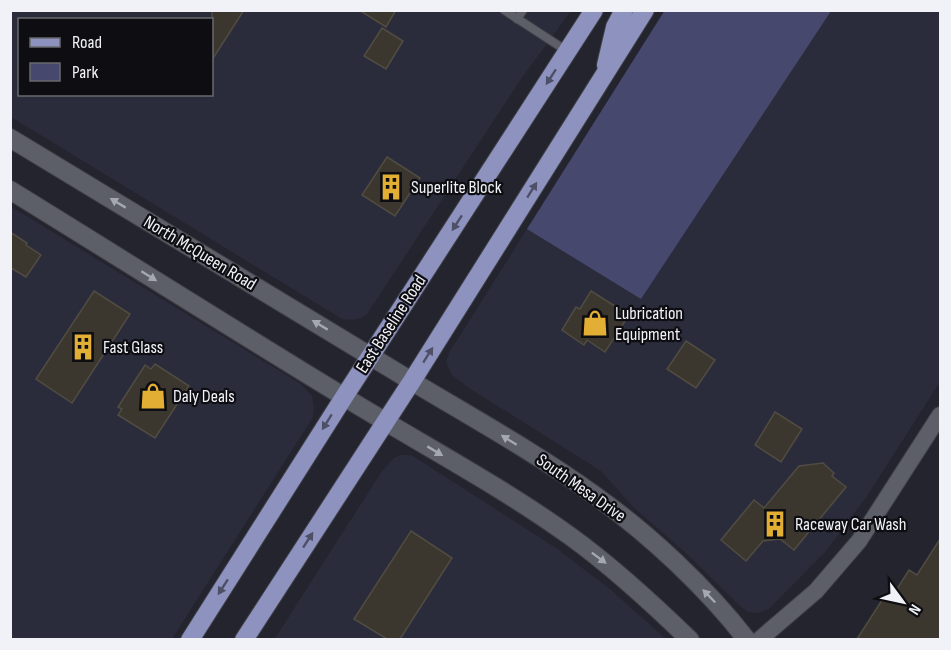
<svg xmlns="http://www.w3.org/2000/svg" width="951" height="650" viewBox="0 0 951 650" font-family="'Sofia Sans Condensed',sans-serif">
	<rect width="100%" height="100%" fill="#23242d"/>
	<!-- built -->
	<g fill="#2b2c3b" fill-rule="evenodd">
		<path d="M10 11H571L521 79 375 302 367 314 361 318 353 320 342 319 11 117ZM20 20H212V94H20Z"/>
		<polygon points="664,11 940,11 940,382 867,496 826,551 769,609 757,613 748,612 740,606 686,553 633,507 601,471 469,388 452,375 446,362 449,353"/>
		<polygon points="10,206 301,384 312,396 314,407 313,417 172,639 11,639"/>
		<polygon points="400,455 408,455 413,456 556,548 611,590 666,639 274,640 382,471 394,458"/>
	</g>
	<!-- green -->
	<polygon fill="#47486d" points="665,10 831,11 641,299 527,229"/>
	<!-- building -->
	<g fill="#3c372e" stroke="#514c42" stroke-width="1.5">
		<polygon points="212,10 244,10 212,60"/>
		<polygon points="359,10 396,10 386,27"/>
		<polygon points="382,28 403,41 386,69 364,56"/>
		<polygon points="387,157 420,178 395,216 362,195"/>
		<polygon points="10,232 27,243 26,245 41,255 26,277 11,268 10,269"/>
		<polygon points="94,291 130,314 72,403 36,379"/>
		<polygon points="591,291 629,315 605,352 587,340 584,345 562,330 576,307 580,309"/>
		<polygon points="686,341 715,360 696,388 667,369"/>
		<polygon points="155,364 189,386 155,438 118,415 122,409 118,407 145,365 151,369"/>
		<polygon points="775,412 802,429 781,462 755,445"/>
		<polygon points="823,463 834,473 832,476 846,487 794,550 780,539 763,541 746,561 721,540 754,500 764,508 799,466"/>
		<polygon points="411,531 452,558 400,639 387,639 354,619"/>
		<polygon points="940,539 940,639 857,639 884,597 890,600 909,570 917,575"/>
	</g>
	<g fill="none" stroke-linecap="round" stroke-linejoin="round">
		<!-- lane casing -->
		<g stroke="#3e3f47" stroke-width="10">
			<g id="lane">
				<polyline points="504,10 567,51"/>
				<polyline points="517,19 523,10"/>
			</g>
		</g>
		<!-- street casing -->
		<g stroke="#3e3f47" stroke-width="18">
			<polyline id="street" points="759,640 816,591 859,541 940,415"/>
		</g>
		<!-- secondary casing -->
		<g stroke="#3e3f47" stroke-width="20">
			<g id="secondary">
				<path d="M10 138C144 220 279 300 413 382 473 418 536 453 593 494 648 533 706 587 747 640"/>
				<path d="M10 190C122 259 234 330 346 398 421 444 499 485 570 536 613 567 652 603 690 640"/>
			</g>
		</g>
		<!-- primary casing -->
		<g stroke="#3e3f47" stroke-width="20">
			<g id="primary">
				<polyline points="606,65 615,27 624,10"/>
				<polyline points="190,640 344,397 594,10"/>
				<polyline points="244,640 412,381 645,10"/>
			</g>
		</g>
		<!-- lane -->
		<use href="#lane" stroke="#5c5e68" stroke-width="8"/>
		<!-- street -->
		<use href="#street" stroke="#5c5e68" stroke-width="16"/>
		<!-- secondary -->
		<use href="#secondary" stroke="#5c5e68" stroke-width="18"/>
		<!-- primary -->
		<use href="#primary" stroke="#8e92bf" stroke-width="18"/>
	</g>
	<!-- one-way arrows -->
	<defs><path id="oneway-solid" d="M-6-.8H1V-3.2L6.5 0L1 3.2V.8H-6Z" transform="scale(1.5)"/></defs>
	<g fill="#4e5068">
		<use href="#oneway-solid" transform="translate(551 77) rotate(123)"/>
		<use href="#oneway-solid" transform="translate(532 190) rotate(-58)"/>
		<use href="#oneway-solid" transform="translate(457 223) rotate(123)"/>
		<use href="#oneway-solid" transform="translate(428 355) rotate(-58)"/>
		<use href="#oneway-solid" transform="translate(327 422) rotate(122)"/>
		<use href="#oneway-solid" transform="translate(308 540) rotate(-57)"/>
		<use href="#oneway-solid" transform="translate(223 587) rotate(123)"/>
	</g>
	<g fill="#a6a8b0">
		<use href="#oneway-solid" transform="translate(118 203) rotate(-149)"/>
		<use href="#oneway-solid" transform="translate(149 276) rotate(32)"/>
		<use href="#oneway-solid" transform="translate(320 325) rotate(-149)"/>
		<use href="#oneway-solid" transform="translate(509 440) rotate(-148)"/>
		<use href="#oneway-solid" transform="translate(435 451) rotate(31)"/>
		<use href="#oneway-solid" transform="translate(599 558) rotate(37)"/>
		<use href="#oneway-solid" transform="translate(709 596) rotate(-134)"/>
	</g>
	<!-- icons -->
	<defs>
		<g id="building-bare" transform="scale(2.07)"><path d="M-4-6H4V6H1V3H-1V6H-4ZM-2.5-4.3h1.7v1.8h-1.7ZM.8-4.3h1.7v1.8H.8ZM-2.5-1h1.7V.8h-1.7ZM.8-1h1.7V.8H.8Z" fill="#e2af34" stroke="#0d0d12" stroke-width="2.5" paint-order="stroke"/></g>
		<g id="shop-bare" transform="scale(2.07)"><path d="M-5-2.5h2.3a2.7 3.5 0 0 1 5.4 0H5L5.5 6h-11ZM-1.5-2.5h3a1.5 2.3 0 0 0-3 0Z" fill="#e2af34" stroke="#0d0d12" stroke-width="2.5" paint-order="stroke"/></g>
	</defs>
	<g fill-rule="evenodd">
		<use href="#building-bare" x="391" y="187"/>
		<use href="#shop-bare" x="595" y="323"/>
		<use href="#building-bare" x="83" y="347"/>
		<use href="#shop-bare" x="153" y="396"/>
		<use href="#building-bare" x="775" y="524"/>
	</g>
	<g text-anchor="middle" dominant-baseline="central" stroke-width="4.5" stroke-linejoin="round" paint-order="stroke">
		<!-- poi labels -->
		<g font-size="18" fill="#f1f2f8" stroke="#0d0d12" text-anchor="start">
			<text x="411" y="187">Superlite Block</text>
			<text x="615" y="313">Lubrication<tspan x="615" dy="21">Equipment</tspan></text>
			<text x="103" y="347">Fast Glass</text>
			<text x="173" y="396">Daly Deals</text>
			<text x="795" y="524">Raceway Car Wash</text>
		</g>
		<!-- street labels -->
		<g font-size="18" fill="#f1f2f8" stroke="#0d0d12">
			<text transform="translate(200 253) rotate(31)">North McQueen Road</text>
			<text transform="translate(391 324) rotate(-57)">East Baseline Road</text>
			<text transform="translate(581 488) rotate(35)">South Mesa Drive</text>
		</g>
	</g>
	<!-- border -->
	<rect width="951" height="650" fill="none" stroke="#f1f2f8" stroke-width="24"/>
	<!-- legend -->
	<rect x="18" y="18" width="195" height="78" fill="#0d0d12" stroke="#68696e" stroke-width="1.5"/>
	<rect x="30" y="38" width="30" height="9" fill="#8e92bf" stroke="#68696e" stroke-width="1.5"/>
	<text x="72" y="48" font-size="18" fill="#f1f2f8">Road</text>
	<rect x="30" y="63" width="30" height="18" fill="#47486d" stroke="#68696e" stroke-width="1.5"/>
	<text x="72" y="78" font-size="18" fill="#f1f2f8">Park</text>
	<!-- north arrow -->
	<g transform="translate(903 602) rotate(123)" stroke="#0d0d12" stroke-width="4.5" paint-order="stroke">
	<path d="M0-4.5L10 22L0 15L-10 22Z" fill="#f1f2f8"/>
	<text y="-9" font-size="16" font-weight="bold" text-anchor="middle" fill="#f1f2f8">N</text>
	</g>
</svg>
